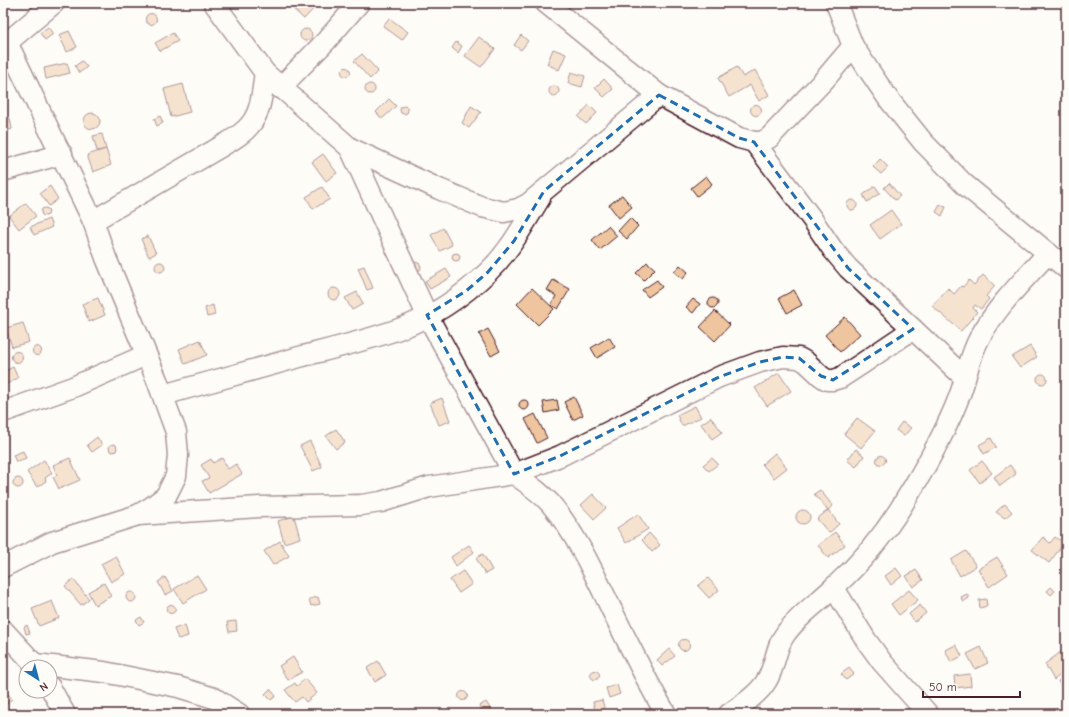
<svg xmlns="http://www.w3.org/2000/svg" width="1069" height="717" viewBox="0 0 1069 717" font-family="'Comic Neue',sans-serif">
	<rect width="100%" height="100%" fill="#fdfcf7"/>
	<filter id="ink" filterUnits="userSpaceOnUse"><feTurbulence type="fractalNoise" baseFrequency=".025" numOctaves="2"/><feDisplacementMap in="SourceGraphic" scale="8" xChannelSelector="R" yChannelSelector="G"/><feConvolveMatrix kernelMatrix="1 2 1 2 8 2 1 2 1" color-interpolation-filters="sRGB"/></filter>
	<g filter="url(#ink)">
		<!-- building -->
		<g fill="#eec59e" stroke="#4a1f2b">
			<polygon points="120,3 131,3 126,6"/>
			<polygon points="295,3 313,3 316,6 304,19 291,7"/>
			<circle cx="151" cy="19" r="5.5"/>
			<polygon points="389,18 408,32 402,40 383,26"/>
			<polygon points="48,27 53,34 45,40 40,33"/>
			<circle cx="306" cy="35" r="6"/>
			<polygon points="69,31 77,47 67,52 59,35"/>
			<polygon points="173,33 178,41 160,51 155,43"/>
			<polygon points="521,35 528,41 521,50 514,45"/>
			<polygon points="479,37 495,49 481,67 465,56"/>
			<polygon points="456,42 462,46 458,53 452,48"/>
			<polygon points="553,49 566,54 559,70 547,64"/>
			<polygon points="362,54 378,71 370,79 354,61"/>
			<polygon points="82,61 87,67 79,73 75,66"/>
			<polygon points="67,63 70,73 46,79 44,68"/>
			<polygon points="737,67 743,77 755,70 769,95 759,101 750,85 729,97 718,78"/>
			<circle cx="346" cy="72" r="4.5"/>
			<polygon points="571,72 585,76 582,87 568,83"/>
			<polygon points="604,79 613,89 604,97 595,88"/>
			<circle cx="370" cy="89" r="5"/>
			<polygon points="183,84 190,112 171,117 164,89"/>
			<circle cx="554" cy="91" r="5"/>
			<polygon points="389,99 396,106 382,119 376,112"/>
			<circle cx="756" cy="110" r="5.5"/>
			<polygon points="589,105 597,113 586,124 578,117"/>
			<circle cx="404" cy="110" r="4"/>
			<polygon points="471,106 481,112 469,128 462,123"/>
			<circle cx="92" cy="121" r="8"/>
			<polygon points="160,116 163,123 157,126 154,119"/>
			<polygon points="10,118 12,129 3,132 3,120"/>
			<polygon points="102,134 106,149 97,151 93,136"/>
			<polygon points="106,149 111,165 93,172 87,155"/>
			<polygon points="323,154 337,173 326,181 312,162"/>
			<polygon points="880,159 888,167 881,174 873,167"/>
			<polygon points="706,176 712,184 697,196 691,188"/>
			<polygon points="889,183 900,196 895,200 884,188"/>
			<polygon points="50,186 58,199 49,206 40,193"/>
			<polygon points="875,186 880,193 867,202 863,195"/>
			<polygon points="322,187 330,199 313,209 306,197"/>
			<polygon points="622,195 632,207 619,218 609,205"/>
			<circle cx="852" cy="205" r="5"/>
			<polygon points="26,203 36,216 19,229 9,216"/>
			<polygon points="940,205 946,207 942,216 936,212"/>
			<circle cx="45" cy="212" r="4"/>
			<polygon points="891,210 901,224 880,239 870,225"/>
			<polygon points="630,218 638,226 627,239 618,231"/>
			<polygon points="49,219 52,227 34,235 30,227"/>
			<polygon points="608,226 617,236 600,250 592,240"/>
			<polygon points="443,228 452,245 440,251 431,235"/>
			<polygon points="148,236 156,253 149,257 141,239"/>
			<circle cx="456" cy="257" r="4"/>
			<circle cx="160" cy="267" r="5"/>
			<polygon points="416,262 420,264 421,267 420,270 416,271 414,263"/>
			<polygon points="647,262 655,269 644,280 636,273"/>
			<polygon points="680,265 688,272 683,279 674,272"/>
			<polygon points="364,266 373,288 367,290 358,268"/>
			<polygon points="446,269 451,277 430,289 425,281"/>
			<polygon points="983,275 995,286 986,296 989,299 981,309 975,305 973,308 977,312 961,331 932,306 948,288 954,294 961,286 963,287 969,280 974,285"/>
			<polygon points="553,280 570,289 558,309 551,305 556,296 547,290"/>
			<polygon points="657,280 662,287 648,297 642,290"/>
			<circle cx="334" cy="294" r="6"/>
			<polygon points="532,288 554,309 538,325 517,304"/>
			<polygon points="794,290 802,305 787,313 779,298"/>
			<polygon points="357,292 363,304 352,310 345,298"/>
			<polygon points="98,298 105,315 89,322 82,304"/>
			<circle cx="713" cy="303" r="5"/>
			<polygon points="693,299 700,304 693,313 686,307"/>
			<polygon points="213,305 215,315 207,317 205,308"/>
			<polygon points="715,311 730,325 715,341 700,327"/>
			<polygon points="845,317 860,334 840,352 825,335"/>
			<polygon points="23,323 29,342 12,347 6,328"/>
			<polygon points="488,329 500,351 491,356 479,334"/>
			<polygon points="609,337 615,347 597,358 591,348"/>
			<polygon points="200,340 207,355 185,364 179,349"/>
			<polygon points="1030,346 1037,357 1020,368 1012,357"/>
			<circle cx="37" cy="351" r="4.5"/>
			<circle cx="17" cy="357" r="5.5"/>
			<polygon points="13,367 18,378 3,386 3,372"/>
			<polygon points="779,373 791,391 767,406 755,388"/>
			<circle cx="1042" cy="379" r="5"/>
			<polygon points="574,397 583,415 573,420 564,402"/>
			<polygon points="442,398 450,421 439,425 430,403"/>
			<circle cx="524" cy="405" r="5"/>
			<polygon points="557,400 559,410 545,413 543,402"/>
			<polygon points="695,406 701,417 682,426 677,415"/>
			<polygon points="535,414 547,438 537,443 525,419"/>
			<polygon points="711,417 722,432 712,439 701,424"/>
			<polygon points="857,418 875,431 861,448 844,434"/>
			<polygon points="902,422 911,428 904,436 896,430"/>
			<polygon points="336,429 345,442 336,449 326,436"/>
			<polygon points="97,437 102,445 92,452 87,445"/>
			<polygon points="991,438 996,447 984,454 979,445"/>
			<polygon points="310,441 322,467 313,471 300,446"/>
			<circle cx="113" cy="448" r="4"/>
			<polygon points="856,449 864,456 856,467 847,460"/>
			<polygon points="23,451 26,458 16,462 13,455"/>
			<polygon points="775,453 787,468 774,478 762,464"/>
			<circle cx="881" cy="460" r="4.5"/>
			<polygon points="70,458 80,480 59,489 53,477 57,475 53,465"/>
			<polygon points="222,458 228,469 236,464 242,474 209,493 202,481 209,478 201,465 211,459 213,463"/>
			<polygon points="712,458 718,464 709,471 703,465"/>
			<polygon points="44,460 52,473 45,478 46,481 37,487 27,472"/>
			<polygon points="982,461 992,473 980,483 970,470"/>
			<polygon points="1010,465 1016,474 1000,486 994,477"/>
			<circle cx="18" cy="483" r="5"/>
			<polygon points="820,490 833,506 828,510 814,494"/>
			<polygon points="593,494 606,508 594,519 581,505"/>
			<polygon points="3,499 7,506 3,509"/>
			<polygon points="1005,504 1012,512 1005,518 996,512"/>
			<polygon points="828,510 839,524 829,533 817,519"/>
			<circle cx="803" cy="517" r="7"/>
			<polygon points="638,514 648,529 626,543 617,528"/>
			<polygon points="294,516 300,538 284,543 278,521"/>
			<polygon points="835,532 845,545 828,558 818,545"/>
			<polygon points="649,533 660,545 652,552 642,540"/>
			<polygon points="1043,537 1050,543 1055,537 1064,543 1049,563 1032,550"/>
			<polygon points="280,541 289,556 273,565 264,551"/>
			<polygon points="469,545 474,552 456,566 451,557"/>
			<polygon points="966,551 976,566 960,576 951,560"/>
			<polygon points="483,554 492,570 485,574 476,558"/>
			<polygon points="116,556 125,574 111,582 101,564"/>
			<polygon points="997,557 1008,574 989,587 978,569"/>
			<polygon points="896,568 902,576 891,585 885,576"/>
			<polygon points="916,570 923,580 913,587 906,576"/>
			<polygon points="463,571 472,584 459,593 450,580"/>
			<polygon points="197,575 206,589 183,603 174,589"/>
			<polygon points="165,577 173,591 165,595 158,582"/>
			<polygon points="708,578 719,590 709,598 698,586"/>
			<polygon points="73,579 89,599 81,605 65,586"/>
			<polygon points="104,583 111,596 95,605 88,592"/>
			<polygon points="1051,587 1055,591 1051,595 1047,591"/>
			<polygon points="909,590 918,600 899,615 891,604"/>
			<circle cx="131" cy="597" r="5"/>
			<polygon points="967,594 969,598 963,602 961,597"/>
			<polygon points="318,597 320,604 311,606 309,599"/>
			<polygon points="986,599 987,606 980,608 979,600"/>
			<polygon points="52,601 59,618 39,626 32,609"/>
			<circle cx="171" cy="609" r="4.5"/>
			<polygon points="920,605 926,613 915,622 909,614"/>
			<polygon points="141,617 144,622 139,625 136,620"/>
			<polygon points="236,621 237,631 229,632 227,622"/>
			<polygon points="27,625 30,633 26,634 24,627"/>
			<polygon points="185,625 188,636 178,639 174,629"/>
			<circle cx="684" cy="645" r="5.5"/>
			<polygon points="956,645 962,656 951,662 945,650"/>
			<polygon points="981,647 988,663 975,669 967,654"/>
			<polygon points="1066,648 1066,670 1054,680 1045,664"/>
			<polygon points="669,649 675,656 662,666 657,660"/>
			<polygon points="293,657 302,672 288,680 279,666"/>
			<polygon points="378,661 386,675 375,682 367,668"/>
			<polygon points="849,668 854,674 846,680 841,674"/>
			<circle cx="595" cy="675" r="4.5"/>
			<polygon points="970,674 971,686 955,688 954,676"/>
			<polygon points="1066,677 1066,693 1065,694 1058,681"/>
			<polygon points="305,679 317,693 306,702 302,697 295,702 285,690 295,683 297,686"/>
			<polygon points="617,685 620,694 609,698 606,688"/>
			<polygon points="270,689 276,696 271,700 265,694"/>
			<polygon points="5,690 12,699 3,708 3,692"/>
			<circle cx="463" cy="696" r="4.5"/>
			<polygon points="602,700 606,714 596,714 593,702"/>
			<polygon points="486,702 494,714 484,714 479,706"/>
		</g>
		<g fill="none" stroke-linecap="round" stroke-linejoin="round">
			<!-- minor casing -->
			<g stroke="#4a1f2b" stroke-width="23">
				<g id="minor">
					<polyline points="214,3 265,73 350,148 439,189 482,207 504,212 518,209 528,204 659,95 739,138 754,142 761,142 769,138 825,79 853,46"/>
					<polyline points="546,3 659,95"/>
					<polyline points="836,3 853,46 868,69 887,97 923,142 964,184 1066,268"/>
					<polyline points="3,46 54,3"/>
					<polyline points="280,88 326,41 359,3"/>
					<polyline points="754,142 812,219 833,250 848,268 965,378"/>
					<path d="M350 148 427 315 514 474C527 483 539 491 550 503 574 531 591 567 607 600 626 639 644 677 666 714"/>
					<polyline points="3,171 62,154"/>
					<path d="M93 221 222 146C232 140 243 134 250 125 262 111 262 90 265 73"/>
					<path d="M163 395C210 382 256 369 303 356 335 348 368 340 399 329 432 317 463 296 488 272 510 251 524 224 540 198"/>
					<polyline points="3,412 73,387 146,355"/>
					<polyline points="138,515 259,507 361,505 381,502 429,487 514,474 560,456 719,377 760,362 783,357 799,358 806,362 821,376 827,380 833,380 840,378 863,363 913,329"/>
					<polyline points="3,567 52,542 138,515 150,508 166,496 176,476 178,455 176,432 157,380 106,258 93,221 7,42"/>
					<polyline points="834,588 866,640 882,662 928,714"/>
					<polyline points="3,630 37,667"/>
					<polyline points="35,664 104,672 178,687 214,698 239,714"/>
					<polyline points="50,687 65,714"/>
					<path d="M729 714C742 705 759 694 767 680 776 665 775 647 786 633 799 615 819 602 834 587 861 563 884 535 903 504 924 470 945 434 959 397 967 377 969 356 980 337 997 306 1024 280 1048 253"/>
				</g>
			</g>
			<!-- minor -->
			<use href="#minor" stroke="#fdfcf7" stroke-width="20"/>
		</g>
	</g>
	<!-- marked area -->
	<path d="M0 0H1069V717H0ZM659 95 739 138 754 142 848 268 913 329 833 380 821 376 799 358 783 357 760 362 719 377 560 456 514 474 427 315 466 291 488 272 514 241 544 191Z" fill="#fdfcf7" fill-opacity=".55" fill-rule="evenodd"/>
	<path fill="none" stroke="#1f6fb2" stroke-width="3" stroke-dasharray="8 5" stroke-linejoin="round" d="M659 95 739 138 754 142 848 268 913 329 833 380 821 376 799 358 783 357 760 362 719 377 560 456 514 474 427 315 466 291 488 272 514 241 544 191Z"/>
	<!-- margin -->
	<rect width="1069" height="717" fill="none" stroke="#fdfcf7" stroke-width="16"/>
	<rect x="8" y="8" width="1053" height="701" fill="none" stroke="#4a1f2b" stroke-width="1.5" filter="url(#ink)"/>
	<!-- north arrow -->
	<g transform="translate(38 679) rotate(144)"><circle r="19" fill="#fdfcf7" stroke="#b5a4a5"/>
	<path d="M0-3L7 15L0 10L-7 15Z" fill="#1f6fb2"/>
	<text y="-6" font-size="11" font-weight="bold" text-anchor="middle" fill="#4a1f2b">N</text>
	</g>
	<!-- scale -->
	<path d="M923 691v6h97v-6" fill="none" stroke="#4a1f2b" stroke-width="2"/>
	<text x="929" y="691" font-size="12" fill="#4a1f2b" stroke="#fdfcf7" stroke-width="3" paint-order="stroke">50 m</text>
</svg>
